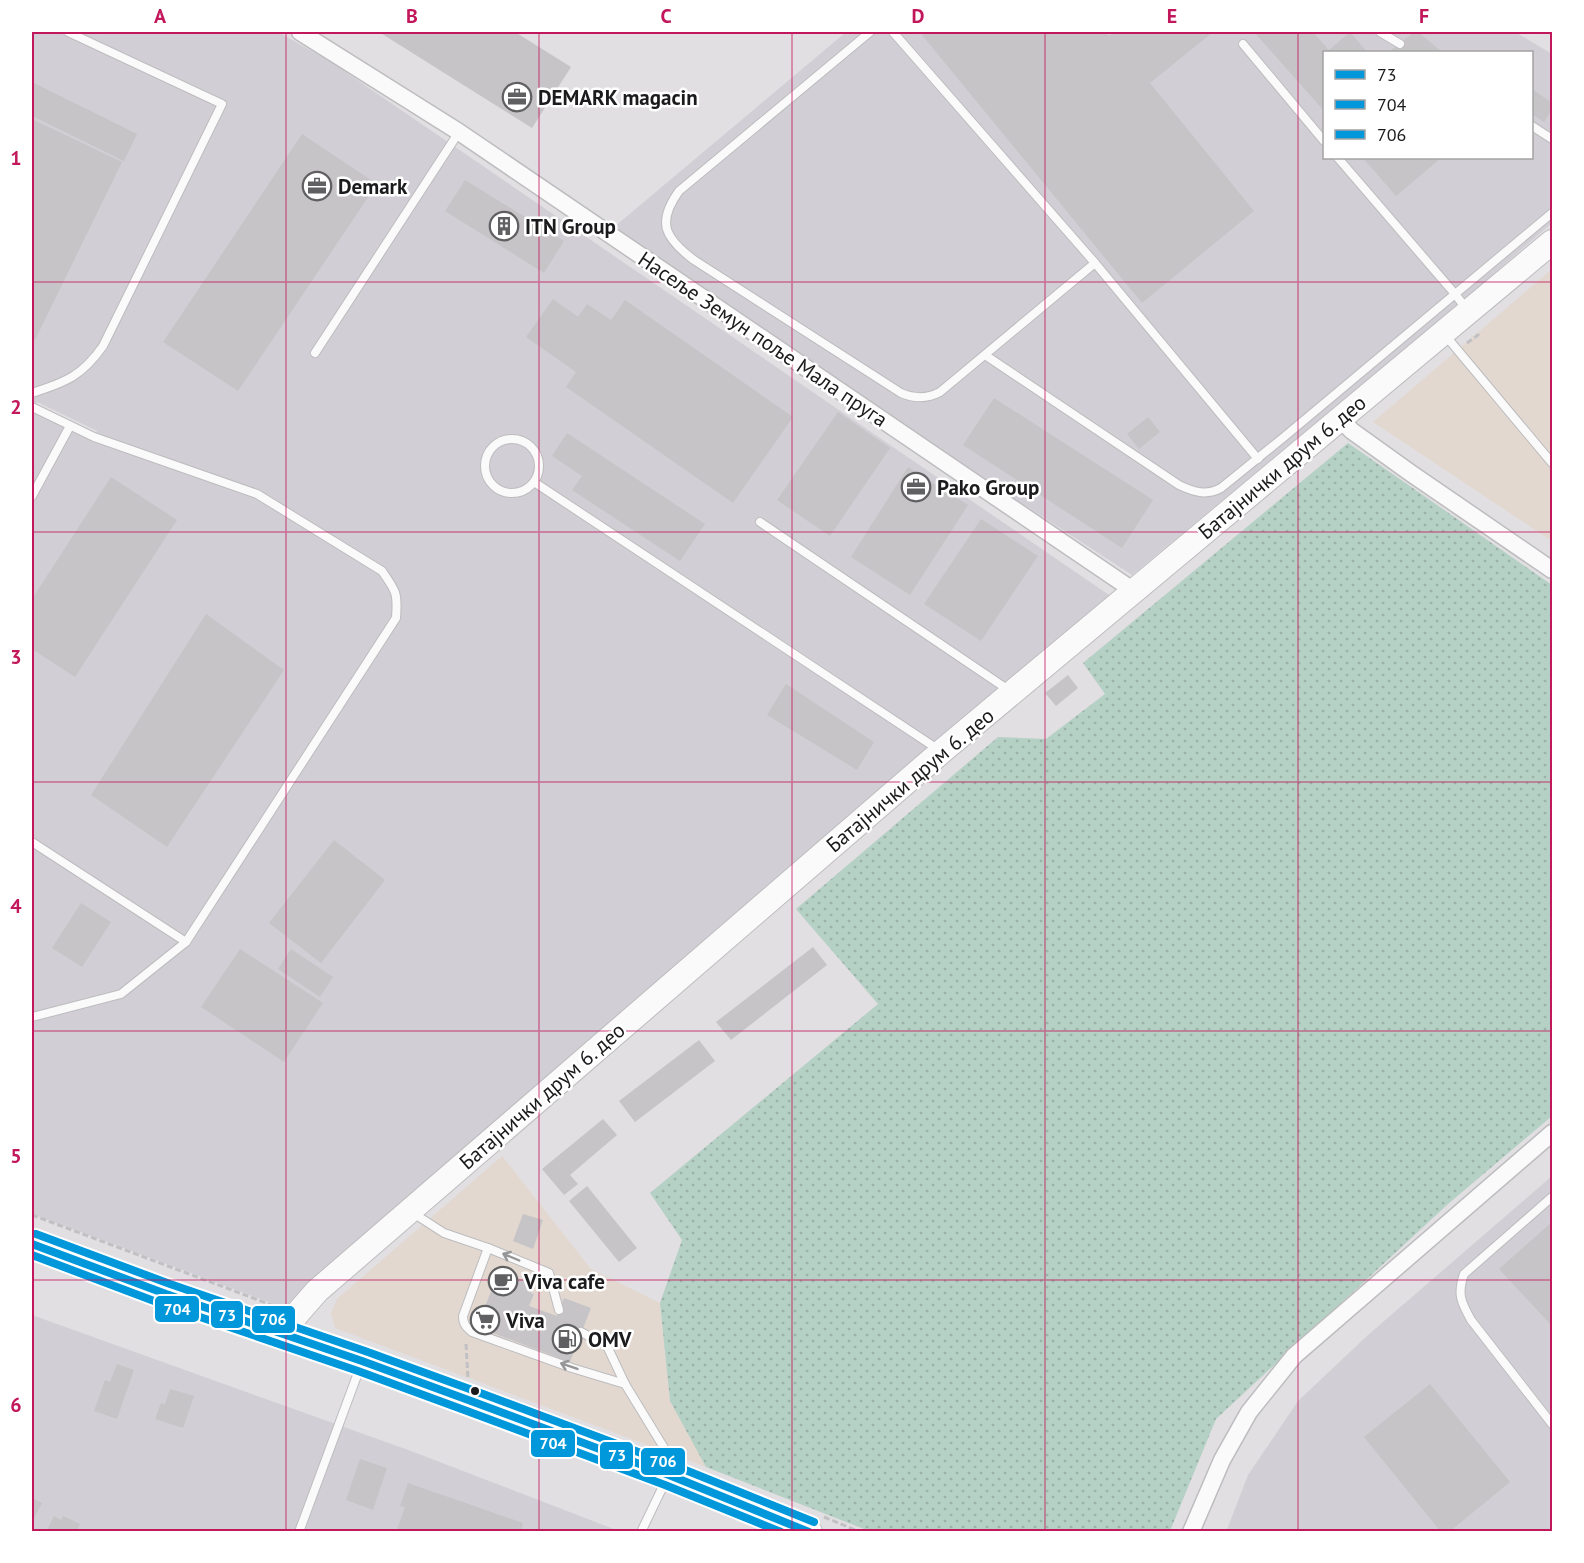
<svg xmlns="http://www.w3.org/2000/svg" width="1584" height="1563" viewBox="0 0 1584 1563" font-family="'PT Sans',sans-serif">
	<defs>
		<pattern id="grass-dots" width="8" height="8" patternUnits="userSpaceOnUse" patternTransform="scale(1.5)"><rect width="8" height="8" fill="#b5d0c4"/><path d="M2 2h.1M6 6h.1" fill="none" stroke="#9bb2a8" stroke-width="1.8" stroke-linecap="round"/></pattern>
	</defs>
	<rect width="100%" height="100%" fill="#e1dfe2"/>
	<!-- commercial -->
	<g fill="#e2d8d0">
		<polygon points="1552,269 1552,541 1373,422"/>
		<polygon points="502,1156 591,1269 660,1303 670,1401 706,1467 335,1328 331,1313 337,1299"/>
	</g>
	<!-- built -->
	<g fill="#d2ced5" fill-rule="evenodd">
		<path d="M32 32H278L331 62 1112 597 288 1309 32 1214ZM37 402 97 431 94 437 34 407Z"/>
		<path d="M846 32H1515L1552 54V223L1461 302 1132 575 607 233ZM1324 52H1532V158H1324Z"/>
		<polygon points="1552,1176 1552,1531 1226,1532 1248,1475 1298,1401 1368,1335"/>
		<polygon points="32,1315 411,1451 619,1531 32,1531"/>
	</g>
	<!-- grass -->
	<polygon fill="url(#grass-dots)" points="1348,443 1552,585 1552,1116 1448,1204 1216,1419 1170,1531 869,1531 706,1467 670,1401 660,1303 682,1240 650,1193 878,1004 796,909 998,737 1046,739 1105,694 1083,663"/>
	<!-- building -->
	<g fill="#c6c4c6">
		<polygon points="379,32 515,32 571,67 532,128"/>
		<polygon points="927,32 1105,32 1109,36 1115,32 1213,32 1150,83 1254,211 1142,303 922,35"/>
		<polygon points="1254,32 1313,32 1329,50 1350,32 1367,52 1324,52 1324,111"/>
		<polygon points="1414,32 1418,32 1442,52 1389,52"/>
		<polygon points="32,82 137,134 124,161 32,116"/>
		<polygon points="1532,89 1552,103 1552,109 1544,122 1532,114"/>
		<polygon points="32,119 122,162 35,340 32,338"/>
		<polygon points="302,134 377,184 238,391 163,342"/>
		<polygon points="1363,158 1441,158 1396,196"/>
		<polygon points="465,180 564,241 544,273 445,211"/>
		<polygon points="553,299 578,317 587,304 611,320 625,300 793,417 733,503 566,387 576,372 526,337"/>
		<polygon points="994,398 1153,500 1122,548 963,445"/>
		<polygon points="838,412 890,448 830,536 777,500"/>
		<polygon points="1148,417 1160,432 1139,449 1127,434"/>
		<polygon points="567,433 705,524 680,561 572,490 582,476 552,456"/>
		<polygon points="908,467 968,505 910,595 851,557"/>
		<polygon points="111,477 177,520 75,677 32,649 32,599"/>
		<polygon points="981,519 1038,556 981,641 924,604"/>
		<polygon points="206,614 284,670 167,847 91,795"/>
		<polygon points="1068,675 1078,688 1056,706 1045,693"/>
		<polygon points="786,684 874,742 857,770 767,715"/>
		<polygon points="334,840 385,880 321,963 269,923"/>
		<polygon points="81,903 111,922 82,967 52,948"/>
		<polygon points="813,947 827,965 731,1040 716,1022"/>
		<polygon points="240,949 323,1003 284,1062 201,1007"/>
		<polygon points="291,949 333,977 320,997 278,969"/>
		<polygon points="699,1040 715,1061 635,1122 619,1101"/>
		<polygon points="603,1119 617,1135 570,1175 578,1184 564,1195 542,1169"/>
		<polygon points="587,1186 637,1248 619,1262 569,1201"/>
		<polygon points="523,1214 543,1220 533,1249 513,1241"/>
		<polygon points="1552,1222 1552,1326 1499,1269"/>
		<polygon points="499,1271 534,1284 531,1293 534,1294 529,1306 557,1316 564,1298 591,1308 570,1362 477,1327"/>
		<polygon points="117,1364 134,1370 117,1419 94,1411 105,1380 110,1382"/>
		<polygon points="1430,1384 1510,1482 1449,1532 1441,1532 1364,1437"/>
		<polygon points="170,1389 194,1396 183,1428 155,1419 161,1403 165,1404"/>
		<polygon points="360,1459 387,1468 373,1510 346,1500"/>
		<polygon points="408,1483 523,1523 521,1532 396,1532 405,1507 400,1506"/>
		<polygon points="32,1498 42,1503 32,1522"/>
		<polygon points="54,1516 61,1520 63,1516 80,1524 77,1532 46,1532"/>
	</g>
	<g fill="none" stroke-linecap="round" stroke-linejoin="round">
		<!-- lane casing -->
		<g stroke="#bdbcbe" stroke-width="10">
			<g id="lane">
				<path d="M870 32 679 191C656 223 665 238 694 260L901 393C915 399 927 399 940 392L1095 263"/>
				<polyline points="893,32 1095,263 1258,459"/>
				<polyline points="1380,32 1400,44"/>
				<polyline points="1243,44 1324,141"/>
				<polyline points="1532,126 1552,139"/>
				<polyline points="1338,158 1455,294 1468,311"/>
				<polyline points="1445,335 1552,463"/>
				<polyline points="315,353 459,132"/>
				<path d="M985 355 1179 485C1194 492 1206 496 1221 488L1284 437 1552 213"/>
				<path d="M32 393C66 382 82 376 103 346L222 104 68 32"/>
				<path d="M32 407 94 437 257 494 382 571C396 591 398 593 396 618L186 942 121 994 32 1017"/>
				<circle cx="512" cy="466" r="27"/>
				<polyline points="534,482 939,750"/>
				<polyline points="32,496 70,426"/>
				<polyline points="760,522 1010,691"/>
				<polyline points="32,842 186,942"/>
				<path d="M1552 1197 1464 1274C1457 1294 1461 1302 1471 1320L1552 1424"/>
				<polyline points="413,1213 444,1233 488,1248 549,1273 559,1310"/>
				<path d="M488 1248 463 1316C463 1324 466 1327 472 1332L572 1368 625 1384"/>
				<polyline points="581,1332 607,1346 625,1384 669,1456 681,1473"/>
				<polyline points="299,1532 362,1362"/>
				<polyline points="641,1532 667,1478"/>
			</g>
		</g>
		<!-- street casing -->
		<g stroke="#bdbcbe" stroke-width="19">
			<g id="street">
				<polyline points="300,32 459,132 1134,591"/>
				<polyline points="1340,419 1352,431 1412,474 1552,570"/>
				<polyline points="1191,1532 1222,1460 1249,1412 1294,1356 1552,1133"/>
			</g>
		</g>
		<!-- secondary casing -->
		<g stroke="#bdbcbe" stroke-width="26">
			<g id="secondary">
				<polyline points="32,1244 166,1294 362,1361 471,1401 669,1475 810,1532"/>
				<polyline points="285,1335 296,1315 317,1291 941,752 1552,242"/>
			</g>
		</g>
		<!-- path -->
		<g stroke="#c1c0c2" stroke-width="3" stroke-dasharray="6 3" stroke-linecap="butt">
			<polyline points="1467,343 1478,335 1479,331"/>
			<polyline points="32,1215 277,1307"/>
			<polyline points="466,1344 468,1379"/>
			<polyline points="824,1517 860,1532"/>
		</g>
		<!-- lane -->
		<use href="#lane" stroke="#fafafb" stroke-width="8"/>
		<!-- street -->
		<use href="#street" stroke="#fafafb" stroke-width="16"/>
		<!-- secondary -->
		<use href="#secondary" stroke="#fafafb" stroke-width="24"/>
		<!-- bus-1 casing -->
		<g stroke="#fff" stroke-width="12">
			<polyline id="bus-1" points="32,1244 166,1294 362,1361 471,1401 669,1475 809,1532"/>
		</g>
		<!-- bus-2 casing -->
		<g stroke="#fff" stroke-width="12">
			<polyline id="bus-2" points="32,1255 162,1304 358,1371 467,1411 665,1485 781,1532"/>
		</g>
		<!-- bus-3 casing -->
		<g stroke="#fff" stroke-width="12">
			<polyline id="bus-3" points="36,1234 170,1284 365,1351 475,1391 673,1465 814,1522"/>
		</g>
		<!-- bus-1 -->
		<use href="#bus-1" stroke="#0098da" stroke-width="8"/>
		<!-- bus-2 -->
		<use href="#bus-2" stroke="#0098da" stroke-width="8"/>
		<!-- bus-3 -->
		<use href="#bus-3" stroke="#0098da" stroke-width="8"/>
	</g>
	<!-- one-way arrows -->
	<defs><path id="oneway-shaft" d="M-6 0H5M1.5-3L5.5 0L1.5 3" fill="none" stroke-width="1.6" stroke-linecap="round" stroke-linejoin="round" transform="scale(1.5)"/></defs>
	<g stroke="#969597">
		<use href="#oneway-shaft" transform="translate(511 1257) rotate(-157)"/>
		<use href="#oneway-shaft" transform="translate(569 1366) rotate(-161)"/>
	</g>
	<!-- grid -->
	<path fill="none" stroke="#c2185b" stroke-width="1.5" stroke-opacity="0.55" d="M286 32V1532M539 32V1532M792 32V1532M1045 32V1532M1298 32V1532M32 282H1552M32 532H1552M32 782H1552M32 1031H1552M32 1280H1552"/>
	<!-- icons -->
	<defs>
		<g id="office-ring" transform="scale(1.5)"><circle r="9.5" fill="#fff" stroke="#605f61" stroke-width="1.5"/><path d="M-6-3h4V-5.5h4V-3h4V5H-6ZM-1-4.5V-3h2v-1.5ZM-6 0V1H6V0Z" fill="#605f61"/></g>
		<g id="building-ring" transform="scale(1.5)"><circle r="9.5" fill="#fff" stroke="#605f61" stroke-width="1.5"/><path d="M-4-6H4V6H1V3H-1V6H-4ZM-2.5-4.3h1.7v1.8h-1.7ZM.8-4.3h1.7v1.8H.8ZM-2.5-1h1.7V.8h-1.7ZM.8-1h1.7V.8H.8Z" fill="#605f61"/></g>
		<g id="cafe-ring" transform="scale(1.5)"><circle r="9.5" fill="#fff" stroke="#605f61" stroke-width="1.5"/><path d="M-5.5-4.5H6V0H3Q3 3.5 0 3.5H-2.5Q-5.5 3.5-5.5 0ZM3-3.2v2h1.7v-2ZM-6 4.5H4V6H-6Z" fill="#605f61"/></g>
		<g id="supermarket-ring" transform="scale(1.5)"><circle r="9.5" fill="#fff" stroke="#605f61" stroke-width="1.5"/><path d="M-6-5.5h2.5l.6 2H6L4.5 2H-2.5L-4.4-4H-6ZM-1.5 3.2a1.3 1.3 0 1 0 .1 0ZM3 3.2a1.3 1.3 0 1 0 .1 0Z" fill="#605f61"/></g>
		<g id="fuel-ring" transform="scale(1.5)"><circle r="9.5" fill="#fff" stroke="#605f61" stroke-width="1.5"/><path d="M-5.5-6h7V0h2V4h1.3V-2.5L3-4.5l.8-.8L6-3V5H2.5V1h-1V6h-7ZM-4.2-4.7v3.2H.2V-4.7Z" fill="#605f61"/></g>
	</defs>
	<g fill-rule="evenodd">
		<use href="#office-ring" x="517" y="97"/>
		<use href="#office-ring" x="317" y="186"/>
		<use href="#building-ring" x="504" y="226"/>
		<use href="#office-ring" x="916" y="487"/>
		<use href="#cafe-ring" x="503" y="1281"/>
		<use href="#supermarket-ring" x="485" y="1320"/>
		<use href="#fuel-ring" x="567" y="1339"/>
	</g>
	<!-- markers -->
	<circle fill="#1b1a1c" stroke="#fff" stroke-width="2" cx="475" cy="1391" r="5"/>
	<g text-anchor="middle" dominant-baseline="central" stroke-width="5" stroke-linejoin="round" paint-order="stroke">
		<!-- poi labels -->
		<g font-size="21" font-weight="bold" fill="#1b1a1c" stroke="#fff" text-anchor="start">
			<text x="538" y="97">DEMARK magacin</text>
			<text x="338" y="186">Demark</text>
			<text x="525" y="226">ITN Group</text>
			<text x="937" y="487">Pako Group</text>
			<text x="524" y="1281">Viva cafe</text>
			<text x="506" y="1320">Viva</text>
			<text x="588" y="1339">OMV</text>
		</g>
		<!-- street labels -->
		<g font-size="21" fill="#1b1a1c" stroke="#fff">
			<text transform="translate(763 339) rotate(34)">Насеље Земун поље Мала пруга</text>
			<text transform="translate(1282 467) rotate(-40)">Батајнички друм 6. део</text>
			<text transform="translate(910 780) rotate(-40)">Батајнички друм 6. део</text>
			<text transform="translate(542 1096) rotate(-41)">Батајнички друм 6. део</text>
		</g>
	</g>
	<g stroke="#fff" stroke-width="2">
		<rect x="154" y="1295" width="46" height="28" rx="6" fill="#0098da"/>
		<rect x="210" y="1300" width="34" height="29" rx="6" fill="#0098da"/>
		<rect x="251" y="1305" width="45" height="29" rx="6" fill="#0098da"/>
		<rect x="530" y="1429" width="46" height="29" rx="6" fill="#0098da"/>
		<rect x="599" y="1441" width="35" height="29" rx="6" fill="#0098da"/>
		<rect x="640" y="1447" width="46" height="29" rx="6" fill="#0098da"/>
	</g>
	<g font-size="16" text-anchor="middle" font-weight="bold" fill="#fff">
		<text x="177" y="1315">704</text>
		<text x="227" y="1321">73</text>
		<text x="273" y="1325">706</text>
		<text x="553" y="1449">704</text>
		<text x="617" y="1461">73</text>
		<text x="663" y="1467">706</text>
	</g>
	<!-- border -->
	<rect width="1584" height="1563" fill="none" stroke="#ffffff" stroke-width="66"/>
	<!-- legend -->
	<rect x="1323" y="51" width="210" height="108" fill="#ffffff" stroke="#a4a3a4" stroke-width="1.5"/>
	<rect x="1335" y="70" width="30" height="9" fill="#0098da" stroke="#a4a3a4" stroke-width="1.5"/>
	<text x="1377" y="81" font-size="18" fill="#1b1a1c">73</text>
	<rect x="1335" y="100" width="30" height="9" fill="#0098da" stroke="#a4a3a4" stroke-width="1.5"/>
	<text x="1377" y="111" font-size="18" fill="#1b1a1c">704</text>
	<rect x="1335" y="130" width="30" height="9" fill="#0098da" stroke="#a4a3a4" stroke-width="1.5"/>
	<text x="1377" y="141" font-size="18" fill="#1b1a1c">706</text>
	<rect x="33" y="33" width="1518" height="1497" fill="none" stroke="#c2185b" stroke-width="2"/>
	<g font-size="20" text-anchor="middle" font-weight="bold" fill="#c2185b">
		<text x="160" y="23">A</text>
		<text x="412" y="23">B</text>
		<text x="666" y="23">C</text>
		<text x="918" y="23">D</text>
		<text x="1172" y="23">E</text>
		<text x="1424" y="23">F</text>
		<text x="16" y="165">1</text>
		<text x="16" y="414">2</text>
		<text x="16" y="664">3</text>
		<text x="16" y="913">4</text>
		<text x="16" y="1163">5</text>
		<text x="16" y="1412">6</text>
	</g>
</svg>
